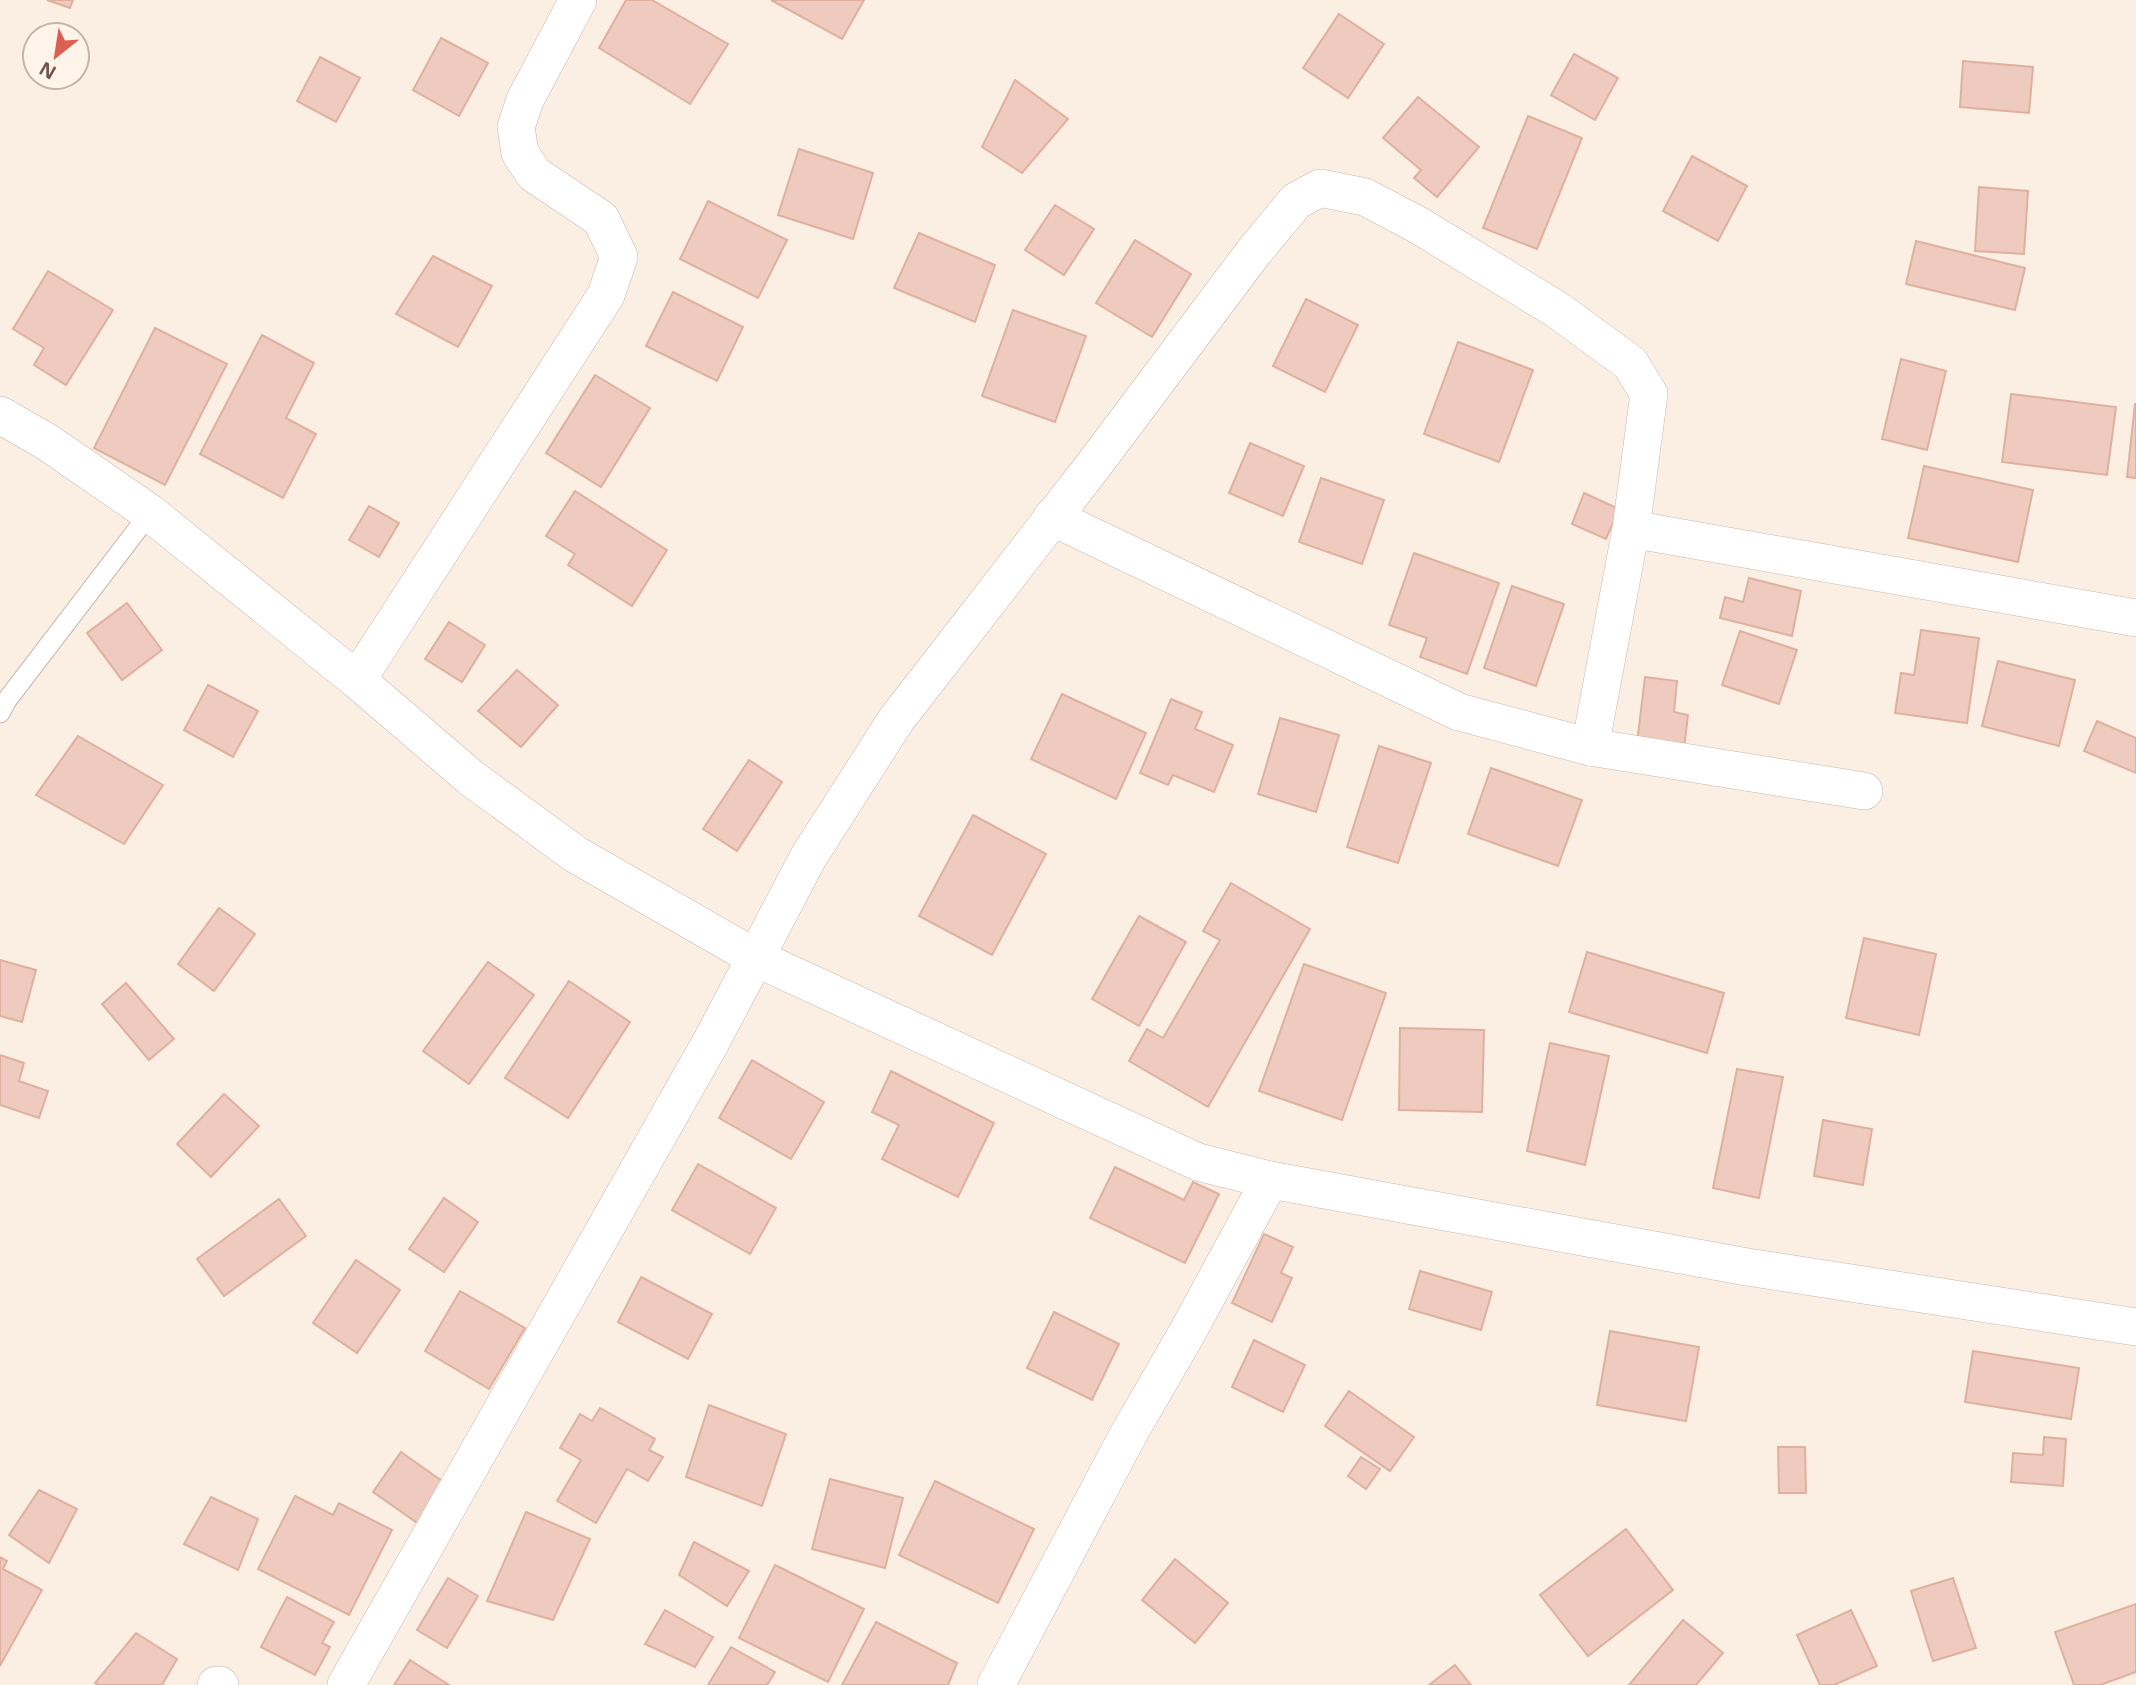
<svg xmlns="http://www.w3.org/2000/svg" width="2136" height="1685" viewBox="0 0 2136 1685" font-family="'Noto Sans',sans-serif">
	<rect width="100%" height="100%" fill="#fbefe4"/>
	<!-- building -->
	<g fill="#eecbbe" stroke="#e0b09f" stroke-width="2">
		<polygon points="47,0 73,0 70,8"/>
		<polygon points="626,0 652,0 728,44 690,104 599,48"/>
		<polygon points="771,0 864,0 842,39"/>
		<polygon points="1339,14 1384,44 1348,98 1303,68"/>
		<polygon points="441,38 488,63 459,116 413,90"/>
		<polygon points="1574,54 1618,78 1595,120 1551,95"/>
		<polygon points="320,57 360,78 336,122 297,101"/>
		<polygon points="1963,61 2033,67 2029,113 1960,107"/>
		<polygon points="1015,80 1068,119 1022,173 982,147"/>
		<polygon points="1418,97 1479,147 1437,197 1414,178 1421,170 1383,138"/>
		<polygon points="1528,116 1582,138 1537,249 1483,228"/>
		<polygon points="799,149 873,173 853,239 778,215"/>
		<polygon points="1692,156 1747,186 1718,241 1663,211"/>
		<polygon points="1979,187 2028,191 2024,254 1975,251"/>
		<polygon points="708,201 787,240 758,298 680,259"/>
		<polygon points="1055,205 1094,229 1064,275 1025,250"/>
		<polygon points="919,233 995,265 975,322 894,288"/>
		<polygon points="1135,240 1191,274 1152,337 1096,303"/>
		<polygon points="1916,241 2025,268 2015,310 1906,284"/>
		<polygon points="433,256 492,286 458,347 396,314"/>
		<polygon points="48,271 113,310 66,385 34,365 44,348 13,329"/>
		<polygon points="673,292 743,327 717,381 646,346"/>
		<polygon points="1306,299 1358,325 1325,392 1273,366"/>
		<polygon points="1013,310 1086,336 1055,422 982,396"/>
		<polygon points="155,328 227,364 165,485 94,448"/>
		<polygon points="262,335 314,363 286,418 316,434 283,498 200,454"/>
		<polygon points="1458,342 1533,370 1499,462 1424,434"/>
		<polygon points="1901,359 1946,371 1927,450 1882,439"/>
		<polygon points="595,375 650,408 601,487 546,453"/>
		<polygon points="2011,394 2116,407 2107,475 2002,462"/>
		<polygon points="2135,404 2136,404 2136,478 2127,477"/>
		<polygon points="1250,443 1304,466 1283,516 1229,493"/>
		<polygon points="1924,466 2033,490 2018,562 1908,538"/>
		<polygon points="1321,478 1384,500 1362,564 1299,542"/>
		<polygon points="575,491 667,550 632,606 568,565 575,554 546,536"/>
		<polygon points="1584,493 1619,509 1606,539 1572,524"/>
		<polygon points="369,506 399,523 379,557 349,540"/>
		<polygon points="1414,553 1499,583 1467,674 1420,657 1427,638 1389,625"/>
		<polygon points="1749,578 1801,591 1792,636 1720,618 1725,597 1743,602"/>
		<polygon points="1512,586 1564,604 1536,686 1484,668"/>
		<polygon points="127,603 162,650 122,680 87,633"/>
		<polygon points="449,622 485,645 462,682 425,659"/>
		<polygon points="1921,630 1979,638 1967,723 1895,713 1901,673 1914,675"/>
		<polygon points="1740,631 1797,650 1779,704 1722,685"/>
		<polygon points="1998,661 2075,680 2059,746 1982,726"/>
		<polygon points="517,670 558,705 521,747 478,711"/>
		<polygon points="1645,677 1677,681 1674,712 1688,715 1684,749 1637,743"/>
		<polygon points="208,685 258,711 233,757 184,730"/>
		<polygon points="1062,694 1146,733 1116,799 1031,759"/>
		<polygon points="1171,699 1202,712 1195,729 1233,745 1214,792 1173,775 1168,785 1140,773"/>
		<polygon points="1280,718 1339,735 1316,812 1258,794"/>
		<polygon points="2097,721 2136,738 2136,773 2084,751"/>
		<polygon points="78,736 163,785 124,844 36,795"/>
		<polygon points="1379,746 1431,763 1398,863 1347,847"/>
		<polygon points="749,760 782,782 737,851 703,829"/>
		<polygon points="1491,768 1582,800 1558,866 1468,834"/>
		<polygon points="973,815 1046,854 992,955 919,916"/>
		<polygon points="1231,883 1310,929 1208,1107 1129,1061 1147,1029 1163,1038 1220,940 1203,931"/>
		<polygon points="219,908 255,934 214,991 178,964"/>
		<polygon points="1139,916 1186,942 1139,1026 1092,999"/>
		<polygon points="1864,938 1936,954 1919,1035 1846,1018"/>
		<polygon points="1587,952 1724,993 1707,1053 1569,1012"/>
		<polygon points="0,960 36,970 22,1022 0,1016"/>
		<polygon points="488,962 534,995 469,1084 423,1051"/>
		<polygon points="1304,964 1386,993 1342,1120 1259,1091"/>
		<polygon points="569,981 630,1022 568,1118 505,1078"/>
		<polygon points="126,983 174,1039 149,1060 102,1004"/>
		<polygon points="1400,1028 1484,1030 1482,1112 1399,1110"/>
		<polygon points="1550,1043 1609,1056 1585,1165 1527,1151"/>
		<polygon points="0,1055 24,1063 19,1081 48,1091 39,1118 0,1105"/>
		<polygon points="752,1060 824,1102 791,1159 719,1118"/>
		<polygon points="1737,1069 1783,1077 1759,1198 1713,1188"/>
		<polygon points="891,1071 994,1123 958,1197 882,1159 899,1125 872,1112"/>
		<polygon points="224,1094 259,1126 211,1177 177,1144"/>
		<polygon points="1823,1120 1872,1129 1863,1185 1814,1176"/>
		<polygon points="698,1164 776,1208 750,1254 672,1210"/>
		<polygon points="1115,1167 1184,1200 1193,1182 1219,1194 1185,1263 1090,1218"/>
		<polygon points="444,1198 478,1222 444,1272 409,1249"/>
		<polygon points="279,1199 306,1236 224,1296 197,1259"/>
		<polygon points="1264,1234 1293,1247 1281,1273 1292,1278 1272,1322 1232,1303"/>
		<polygon points="356,1260 400,1290 357,1353 313,1323"/>
		<polygon points="1420,1271 1492,1292 1481,1330 1409,1309"/>
		<polygon points="641,1277 712,1314 688,1359 618,1322"/>
		<polygon points="460,1291 525,1328 489,1389 425,1351"/>
		<polygon points="1054,1312 1119,1344 1092,1400 1027,1368"/>
		<polygon points="1610,1331 1699,1347 1686,1421 1597,1405"/>
		<polygon points="1254,1340 1305,1365 1283,1412 1232,1387"/>
		<polygon points="1973,1351 2079,1368 2071,1419 1965,1402"/>
		<polygon points="1349,1391 1414,1437 1390,1471 1325,1426"/>
		<polygon points="709,1405 786,1434 762,1506 686,1477"/>
		<polygon points="600,1408 655,1439 649,1450 663,1457 648,1481 627,1469 596,1523 557,1501 581,1460 560,1448 580,1414 592,1421"/>
		<polygon points="2044,1437 2066,1439 2063,1486 2011,1482 2013,1453 2043,1455"/>
		<polygon points="1778,1447 1805,1447 1806,1493 1779,1493"/>
		<polygon points="401,1452 452,1488 423,1527 373,1492"/>
		<polygon points="1361,1457 1380,1469 1366,1489 1348,1476"/>
		<polygon points="830,1479 903,1498 885,1568 812,1549"/>
		<polygon points="935,1481 1034,1529 998,1603 899,1555"/>
		<polygon points="39,1490 77,1509 49,1563 9,1535"/>
		<polygon points="295,1496 333,1515 339,1503 392,1530 349,1615 258,1569"/>
		<polygon points="211,1497 258,1519 238,1570 184,1544"/>
		<polygon points="526,1512 590,1539 553,1620 487,1601"/>
		<polygon points="1626,1529 1673,1590 1588,1656 1540,1595"/>
		<polygon points="694,1542 749,1571 727,1606 679,1575"/>
		<polygon points="0,1557 7,1561 3,1569 42,1590 0,1666"/>
		<polygon points="1175,1559 1228,1603 1195,1643 1142,1600"/>
		<polygon points="775,1565 864,1609 828,1682 739,1638"/>
		<polygon points="448,1578 478,1596 447,1648 417,1630"/>
		<polygon points="1953,1578 1976,1648 1933,1661 1911,1591"/>
		<polygon points="287,1597 334,1622 322,1643 330,1647 315,1675 261,1647"/>
		<polygon points="2136,1604 2136,1672 2100,1685 2074,1685 2055,1632"/>
		<polygon points="665,1610 713,1637 695,1667 645,1644"/>
		<polygon points="1851,1610 1877,1666 1834,1685 1820,1685 1797,1635"/>
		<polygon points="1683,1620 1723,1653 1696,1685 1629,1685"/>
		<polygon points="876,1622 957,1663 948,1685 842,1685"/>
		<polygon points="136,1633 177,1659 162,1685 99,1685 95,1683"/>
		<polygon points="731,1647 775,1672 767,1685 708,1685"/>
		<polygon points="410,1660 449,1685 394,1685"/>
		<polygon points="1455,1665 1471,1685 1429,1685"/>
	</g>
	<g fill="none" stroke-linecap="round" stroke-linejoin="round">
		<!-- lane casing -->
		<g stroke="#cbb6ab" stroke-width="21">
			<polyline id="lane" points="0,713 7,700 150,513"/>
		</g>
		<!-- street casing -->
		<g stroke="#cbb6ab" stroke-width="38">
			<g id="street">
				<polyline points="0,415 47,442 150,513 357,680 470,777 575,854 756,958 1198,1162 1270,1180 1747,1267 2136,1327"/>
				<polyline points="1052,517 1459,712 1590,747 1864,791"/>
				<polyline points="1631,529 2136,618"/>
				<polyline points="357,680 606,295 619,257 601,219 534,174 520,153 516,127 525,100 578,0"/>
				<polyline points="216,1685 220,1685"/>
				<polyline points="346,1685 711,1042 809,856 896,720 1093,466 1253,253 1296,201 1320,188 1365,197 1418,225 1556,309 1630,363 1649,394 1631,529 1590,747"/>
				<polyline points="996,1685 1128,1435 1187,1333 1270,1180"/>
			</g>
		</g>
		<!-- lane -->
		<use href="#lane" stroke="#fff" stroke-width="19"/>
		<!-- street -->
		<use href="#street" stroke="#fff" stroke-width="37"/>
	</g>
	<!-- north arrow -->
	<g transform="translate(56 56) rotate(210)"><circle r="33" fill="#fef4ea" stroke="#c6b4ab" stroke-width="2"/>
	<path d="M0-5L12 26L0 18L-12 26Z" fill="#dc6051"/>
	<text y="-10" font-size="19" font-weight="bold" text-anchor="middle" fill="#71554c">N</text>
	</g>
</svg>
